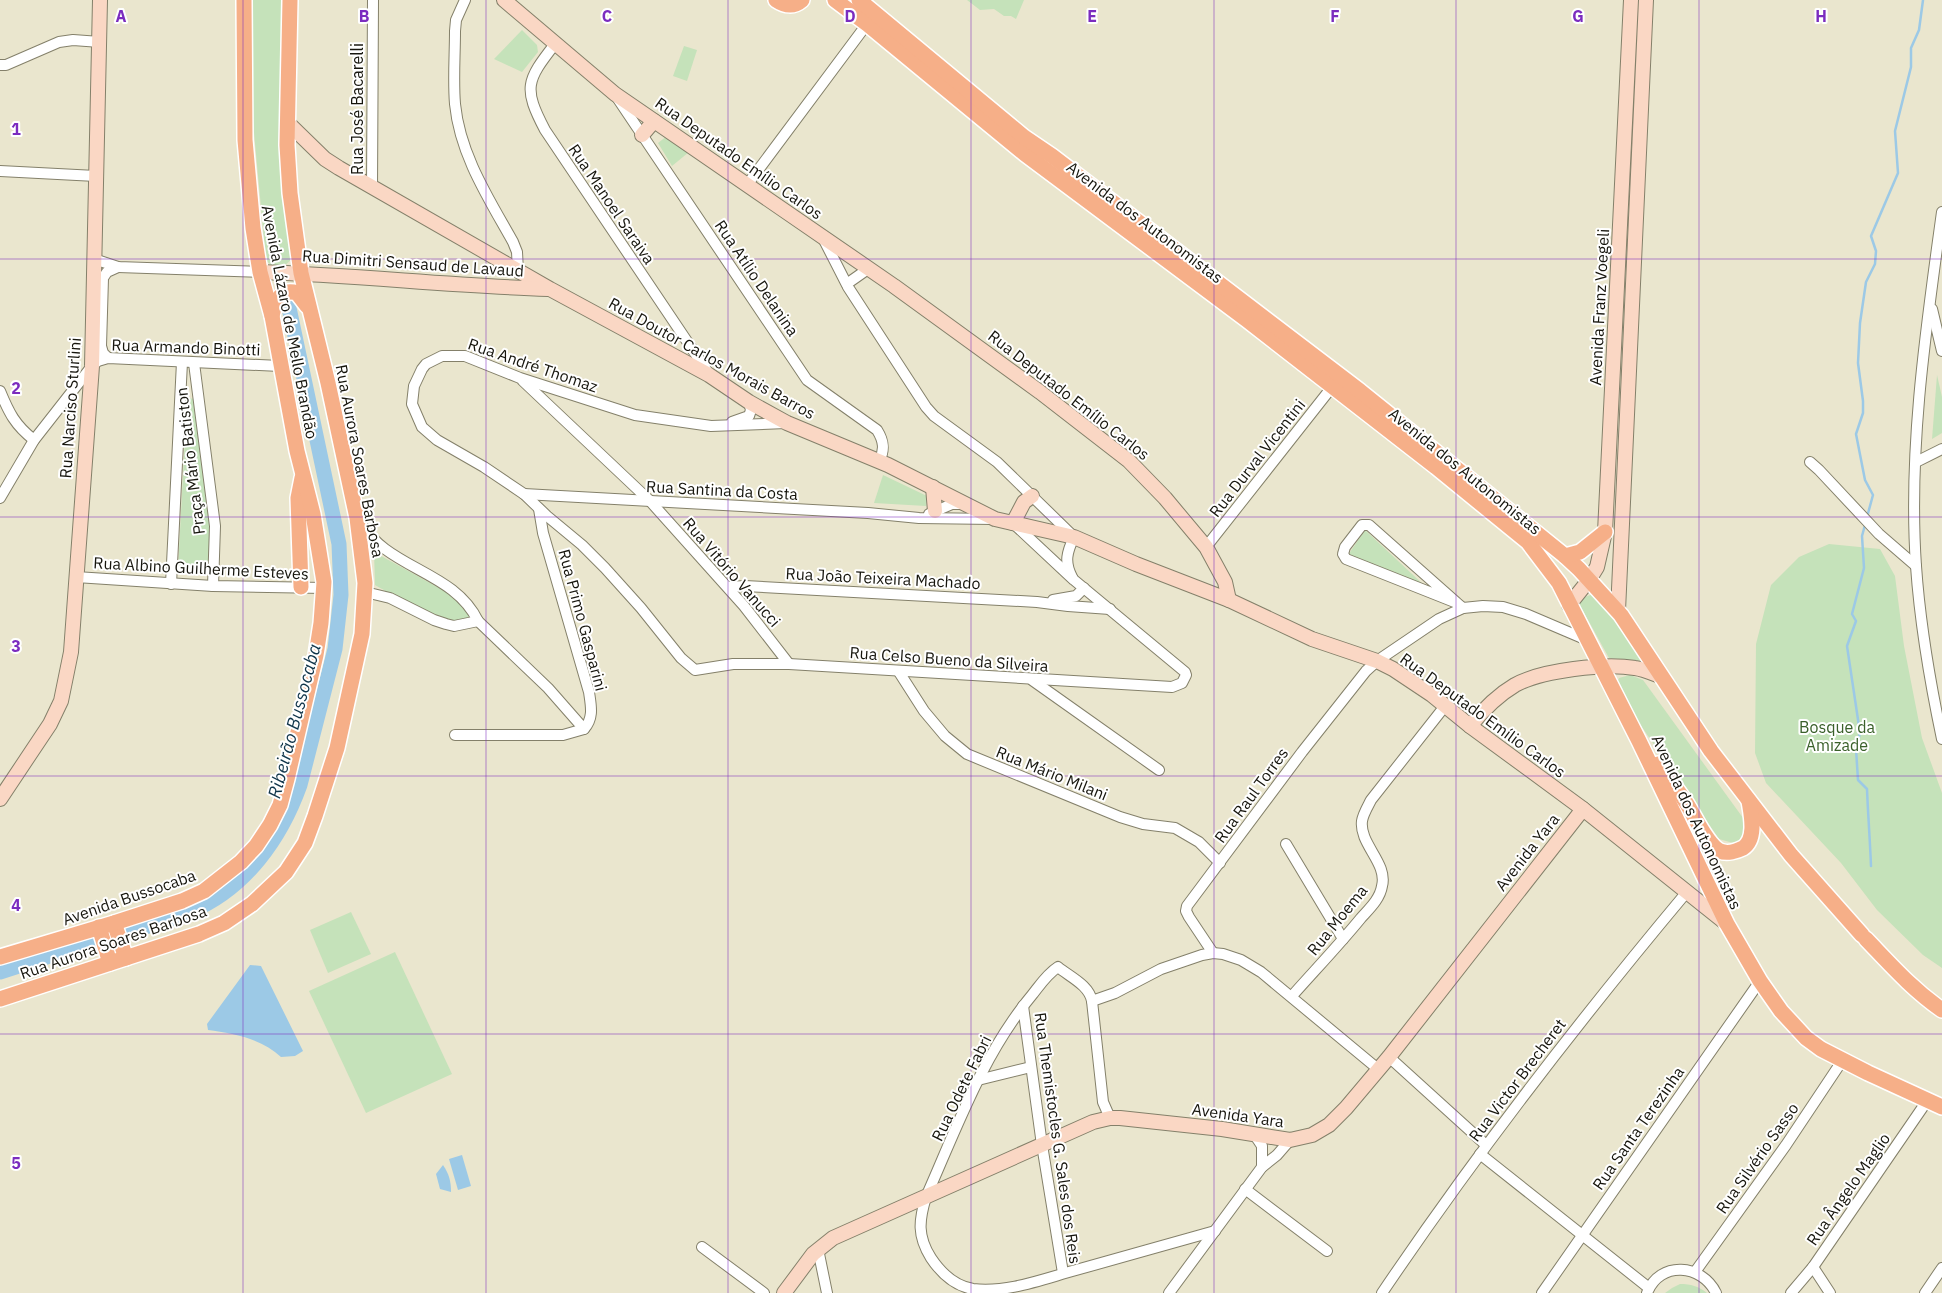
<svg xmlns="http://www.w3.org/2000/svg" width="1942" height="1293" viewBox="0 0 1942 1293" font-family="'IBM Plex Sans',sans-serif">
	<rect width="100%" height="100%" fill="#eae6ce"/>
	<!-- green -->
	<g fill="#c5e2ba">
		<polygon points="253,0 283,0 280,94 282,157 292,259 284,266 274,267 266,261 253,122"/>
		<polygon points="967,0 1024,0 1016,19 1011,16 1004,16 994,9 980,10"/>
		<polygon points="522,30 537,45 538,52 522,72 494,59"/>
		<polygon points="684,46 697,50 687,81 673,76"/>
		<polygon points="667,136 689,152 672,166 658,143"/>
		<polygon points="1937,375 1942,397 1942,433 1932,439"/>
		<polygon points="189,398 194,399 211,527 208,572 178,569 187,400"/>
		<polygon points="883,475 927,496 926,506 874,503"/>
		<polygon points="1365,530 1427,588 1348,555"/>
		<polygon points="1829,544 1880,549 1895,576 1904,646 1922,738 1942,793 1942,968 1923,955 1877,910 1841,863 1766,783 1755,753 1756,644 1771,585 1799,557"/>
		<path d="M374 552 459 599 471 616C445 632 399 598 375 585Z"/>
		<polygon points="1593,594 1646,661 1609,658 1577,600"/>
		<polygon points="1630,675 1643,680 1746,822 1746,832 1742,839 1733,843 1719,839 1615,688 1619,678"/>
		<polygon points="351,912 371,954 328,973 310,930"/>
		<polygon points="395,952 452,1074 366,1113 309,991"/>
		<path d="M1680 1284C1691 1284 1698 1286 1707 1293H1665L1672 1288Z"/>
	</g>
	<!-- water -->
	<g fill="#9cc9e6">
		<path d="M250 965 261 966 303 1051 295 1056 281 1057C262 1039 233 1033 208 1030L207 1024Z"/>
		<polygon points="462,1155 471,1186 458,1190 449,1159"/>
		<path d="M443 1165C449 1174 451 1181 451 1192L440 1189 436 1174Z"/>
	</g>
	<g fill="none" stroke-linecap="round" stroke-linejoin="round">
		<!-- stream -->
		<g stroke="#9cc9e6" stroke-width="2.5">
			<polyline points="1867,517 1873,495 1865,480 1856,434 1863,413 1863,401 1858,363 1860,323 1866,282 1875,264 1876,251 1871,236 1898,173 1895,131 1911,67 1911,48 1919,30 1923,0"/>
			<path d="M1865 525 1862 536 1864 568 1852 614 1856 621 1847 646 1860 733 1856 749 1858 780 1867 789C1868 815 1870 840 1871 866"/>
		</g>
		<!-- river -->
		<path stroke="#9cc9e6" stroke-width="15" d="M0 972C35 961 70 949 105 938 134 930 164 923 192 911 246 888 281 838 300 785L335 649 341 595 339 544 288 303"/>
		<!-- street casing -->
		<g stroke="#84806a" stroke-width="12">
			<g id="street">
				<path d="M465 0 456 20 455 31C455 55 453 80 455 104 460 155 489 199 513 242L517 252 518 271"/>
				<path d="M555 44C526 81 523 88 545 130L709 374"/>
				<polyline points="0,65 6,65 59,42 73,40 100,42"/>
				<path d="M618 99 807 380 877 430C884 441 885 450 879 461"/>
				<polyline points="0,171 96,176"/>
				<polyline points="747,185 867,24"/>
				<polyline points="372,188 373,0"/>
				<path d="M1942 212C1926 328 1908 449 1916 566 1920 624 1930 682 1942 739"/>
				<polyline points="823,238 847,285"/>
				<polyline points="94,259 118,267 260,272"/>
				<path d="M868 269 848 283V287L926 407 934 416 997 462 1074 537C1067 552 1064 562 1072 577"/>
				<polyline points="1932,309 1942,351"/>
				<polyline points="108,358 103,353 101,346 103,278 107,272 118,267"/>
				<polyline points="194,363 215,526 213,586"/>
				<polyline points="523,381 650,501 744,606 789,664"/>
				<path d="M0 391C9 413 15 425 34 440"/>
				<polyline points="732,422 749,416 751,410 749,402"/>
				<polyline points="786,423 711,426 635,415 520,378 465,356 442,356 426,364 422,369 414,386 412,404 422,427 437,440 484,467 524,494 547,516 582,545 605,568 641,608 681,658 695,670 733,664 789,664 1172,687 1182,683 1186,675 1185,672 1074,580 1014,524"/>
				<polyline points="1810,462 1819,470 1879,534 1916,566"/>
				<polyline points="1916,462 1942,449"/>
				<polyline points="524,494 868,513 919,518 994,519"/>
				<polyline points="0,498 34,440 92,366 98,361 108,358 280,366"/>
				<polyline points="929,514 952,504 962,504"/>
				<path d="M359 521C366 531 374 541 385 549 417 573 459 582 478 621L548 688 584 729"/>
				<polyline points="1206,547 1332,387"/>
				<polyline points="76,577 213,586 324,588"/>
				<polyline points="171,584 182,362"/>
				<polyline points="728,587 745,586 1037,602 1068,606 1110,609"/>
				<polyline points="365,592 390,598 434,620 446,624 454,626 478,621"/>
				<polyline points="1053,600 1076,596 1084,588"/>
				<polyline points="1457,603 1346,559 1343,554 1345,547 1362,525 1369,525 1457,603 1463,608"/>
				<polyline points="899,672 924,711 945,736 967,754 1120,817 1143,824 1175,828 1199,842 1220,863"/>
				<polyline points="1032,680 1159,770"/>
				<path d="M455 735H563L584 729C594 718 591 706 589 692L543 533 539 509"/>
				<polyline points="1286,844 1343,939"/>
				<polyline points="1213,953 1189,917 1186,911 1187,906 1302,752 1366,671 1377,661 1439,619 1463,608 1483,606 1503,607 1526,614 1587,640"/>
				<path d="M1292 996C1315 970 1339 945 1361 918 1369 909 1380 899 1382 886 1388 863 1359 844 1362 821 1363 814 1368 806 1371 800L1445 706"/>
				<path d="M1092 1001C1089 985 1070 977 1058 967 1047 974 1040 985 1032 995 983 1054 957 1127 926 1197 919 1220 917 1236 931 1258 941 1273 955 1286 973 1289 1008 1293 1043 1279 1076 1270 1122 1257 1169 1244 1215 1231"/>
				<polyline points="1023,1006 1042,1145 1063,1273"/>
				<polyline points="1389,1057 1486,1145"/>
				<polyline points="978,1080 1031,1067"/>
				<polyline points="1110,1118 1103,1102 1092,1001 1115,993 1161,969 1202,955 1213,953 1223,954 1241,960 1261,972 1378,1069"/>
				<polyline points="1254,1134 1262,1146 1262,1167"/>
				<polyline points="1480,1154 1649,1288"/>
				<polyline points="1245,1189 1327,1251"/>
				<polyline points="702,1247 764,1293"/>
				<polyline points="818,1249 827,1293"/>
				<polyline points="1813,1267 1830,1293"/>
				<polyline points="1695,1272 1786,1145 1842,1061"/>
				<polyline points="1169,1293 1262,1167 1277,1155 1290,1140"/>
				<path d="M1382 1293C1476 1154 1578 1022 1686 893"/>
				<polyline points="1542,1293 1760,981"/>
				<path d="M1647 1293C1660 1260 1702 1264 1716 1293"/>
				<polyline points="1791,1293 1813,1267 1927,1101"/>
				<polyline points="1925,1293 1942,1268"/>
			</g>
		</g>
		<!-- secondary casing -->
		<g stroke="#84806a" stroke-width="16">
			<g id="secondary">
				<polyline points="504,0 615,94 894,286 1040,392 1129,461 1165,498 1206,547 1225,582 1229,600"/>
				<polyline points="287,122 325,159 339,168 550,289 709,375 749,402 787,423 888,465 995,519 1074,537 1136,564 1229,600 1312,639 1377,661 1393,669 1432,695 1470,726 1583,809 1727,924"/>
				<polyline points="642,135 654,121"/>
				<path d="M260 272C356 275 452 286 548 289"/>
				<polyline points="933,487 935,511"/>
				<polyline points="1013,523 1024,502 1032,496"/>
				<polyline points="1569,605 1589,580 1597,567 1605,532 1631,0"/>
				<polyline points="1618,611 1646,0"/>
				<path d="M1470 726C1483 710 1498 695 1515 685 1542 670 1605 663 1635 668 1643 669 1652 673 1660 676"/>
				<polyline points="0,799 50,724 61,701 71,652 92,366 100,0"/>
				<polyline points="784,1293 813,1254 833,1238 1093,1122 1110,1118 1120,1118 1222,1129 1290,1140 1312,1135 1329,1125 1346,1108 1389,1057 1583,809"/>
			</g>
		</g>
		<!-- primary casing -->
		<g stroke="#fff" stroke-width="18">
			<g id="primary">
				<path d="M776 0C785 6 794 7 802 0"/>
				<polyline points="835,0 867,24 1025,154 1247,320 1436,467 1528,542 1559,583 1639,741 1727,924 1760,981 1781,1011 1806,1038 1821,1049 1868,1073 1942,1107"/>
				<polyline points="859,0 1024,137 1052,156 1360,391 1565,556 1579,569 1621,615 1711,751 1791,855 1862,935"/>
				<path d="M272 316C275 301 281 288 297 293L307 306"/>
				<polyline points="1565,556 1580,552 1605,532"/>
				<polyline points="301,587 298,498 302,478"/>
				<path d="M1658 764C1667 776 1676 788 1685 801 1694 814 1706 844 1720 851 1727 854 1737 851 1743 848 1757 839 1751 814 1749 801"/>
				<polyline points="114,923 126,958"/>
				<polyline points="99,927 110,963"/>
				<path d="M1866 939C1891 965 1912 989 1942 1010"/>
				<polyline points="0,957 114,923 182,901 204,891 241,862 256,846 270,825 280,805 287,779 316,655 321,623 324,582 313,514 297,451 272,316 260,272 253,228 245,140 244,0"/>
				<polyline points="0,999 199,934 224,923 252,904 286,872 305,843 315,816 337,748 362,634 365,583 357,518 328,383 301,273 290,193 287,145 290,0"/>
			</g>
		</g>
		<!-- street -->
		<use href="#street" stroke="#fff" stroke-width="10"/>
		<!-- secondary -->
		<use href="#secondary" stroke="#fad7c4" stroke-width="14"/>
		<!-- primary -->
		<use href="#primary" stroke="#f6af88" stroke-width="15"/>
	</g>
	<!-- grid -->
	<path fill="none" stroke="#7b2cbf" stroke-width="1" stroke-opacity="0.55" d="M243 0V1293M486 0V1293M728 0V1293M971 0V1293M1214 0V1293M1456 0V1293M1699 0V1293M0 259H1942M0 517H1942M0 776H1942M0 1034H1942"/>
	<g text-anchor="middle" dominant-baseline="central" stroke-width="4" stroke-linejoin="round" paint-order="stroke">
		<!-- street labels -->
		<g font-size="16" fill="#16150d" stroke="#fff">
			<text transform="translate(357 109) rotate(-90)">Rua José Bacarelli</text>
			<text transform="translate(739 158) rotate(35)">Rua Deputado Emílio Carlos</text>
			<text transform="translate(612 204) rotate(56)">Rua Manoel Saraiva</text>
			<text transform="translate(1145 222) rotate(37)">Avenida dos Autonomistas</text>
			<text transform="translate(413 263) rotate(4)">Rua Dimitri Sensaud de Lavaud</text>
			<text transform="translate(757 278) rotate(56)">Rua Atílio Delanina</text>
			<text transform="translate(1599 307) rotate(-87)">Avenida Franz Voegeli</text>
			<text transform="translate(290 322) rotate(79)">Avenida Lázaro de Mello Brandão</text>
			<text transform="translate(186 347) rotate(2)">Rua Armando Binotti</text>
			<text transform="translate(712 358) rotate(29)">Rua Doutor Carlos Morais Barros</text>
			<text transform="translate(533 365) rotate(19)">Rua André Thomaz</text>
			<text transform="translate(1069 395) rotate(38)">Rua Deputado Emílio Carlos</text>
			<text transform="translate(70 408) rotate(-86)">Rua Narciso Sturlini</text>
			<text transform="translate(1257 458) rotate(-52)">Rua Durval Vicentini</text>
			<text transform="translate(190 461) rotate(-97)">Praça Mário Batiston</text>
			<text transform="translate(360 461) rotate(79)">Rua Aurora Soares Barbosa</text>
			<text transform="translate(1465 471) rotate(39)">Avenida dos Autonomistas</text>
			<text transform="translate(722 490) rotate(3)">Rua Santina da Costa</text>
			<text transform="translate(201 568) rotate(3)">Rua Albino Guilherme Esteves</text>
			<text transform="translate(732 572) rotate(49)">Rua Vitório Vanucci</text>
			<text transform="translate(883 578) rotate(3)">Rua João Teixeira Machado</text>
			<text transform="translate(583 620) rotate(75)">Rua Primo Gasparini</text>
			<text transform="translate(949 659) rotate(4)">Rua Celso Bueno da Silveira</text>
			<text transform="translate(1483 715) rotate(36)">Rua Deputado Emílio Carlos</text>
			<text transform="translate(1052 773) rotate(22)">Rua Mário Milani</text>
			<text transform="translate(1251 795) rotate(-54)">Rua Raul Torres</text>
			<text transform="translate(1697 822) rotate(65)">Avenida dos Autonomistas</text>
			<text transform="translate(1527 852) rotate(-52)">Avenida Yara</text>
			<text transform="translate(129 897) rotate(-19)">Avenida Bussocaba</text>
			<text transform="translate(1337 920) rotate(-51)">Rua Moema</text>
			<text transform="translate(113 942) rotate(-19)">Rua Aurora Soares Barbosa</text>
			<text transform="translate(1517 1080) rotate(-53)">Rua Victor Brecheret</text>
			<text transform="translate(961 1088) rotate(-64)">Rua Odete Fabri</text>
			<text transform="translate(1238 1115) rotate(8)">Avenida Yara</text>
			<text transform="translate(1638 1128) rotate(-55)">Rua Santa Terezinha</text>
			<text transform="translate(1058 1138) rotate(82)">Rua Themistocles G. Sales dos Reis</text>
			<text transform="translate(1757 1158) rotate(-55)">Rua Silvério Sasso</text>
			<text transform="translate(1848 1189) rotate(-55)">Rua Ângelo Maglio</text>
		</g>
		<!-- park labels -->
		<g font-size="16" fill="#3a602a" stroke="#fff">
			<text x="1837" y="727">Bosque da<tspan x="1837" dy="18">Amizade</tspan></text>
		</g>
		<!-- water labels -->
		<g font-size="18" font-style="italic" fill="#11354a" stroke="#fff">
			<text transform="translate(294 721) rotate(-75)">Ribeirão Bussocaba</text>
		</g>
	</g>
	<g font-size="16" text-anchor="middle" font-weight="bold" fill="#7b2cbf" stroke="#fff" stroke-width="4" stroke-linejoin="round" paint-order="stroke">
		<text x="121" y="22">A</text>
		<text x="364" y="22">B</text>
		<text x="607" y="22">C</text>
		<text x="850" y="22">D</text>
		<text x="1092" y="22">E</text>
		<text x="1335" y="22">F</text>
		<text x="1578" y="22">G</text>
		<text x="1821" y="22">H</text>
		<text x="16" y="135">1</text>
		<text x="16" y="394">2</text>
		<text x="16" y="652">3</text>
		<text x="16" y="911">4</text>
		<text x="16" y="1169">5</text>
	</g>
</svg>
